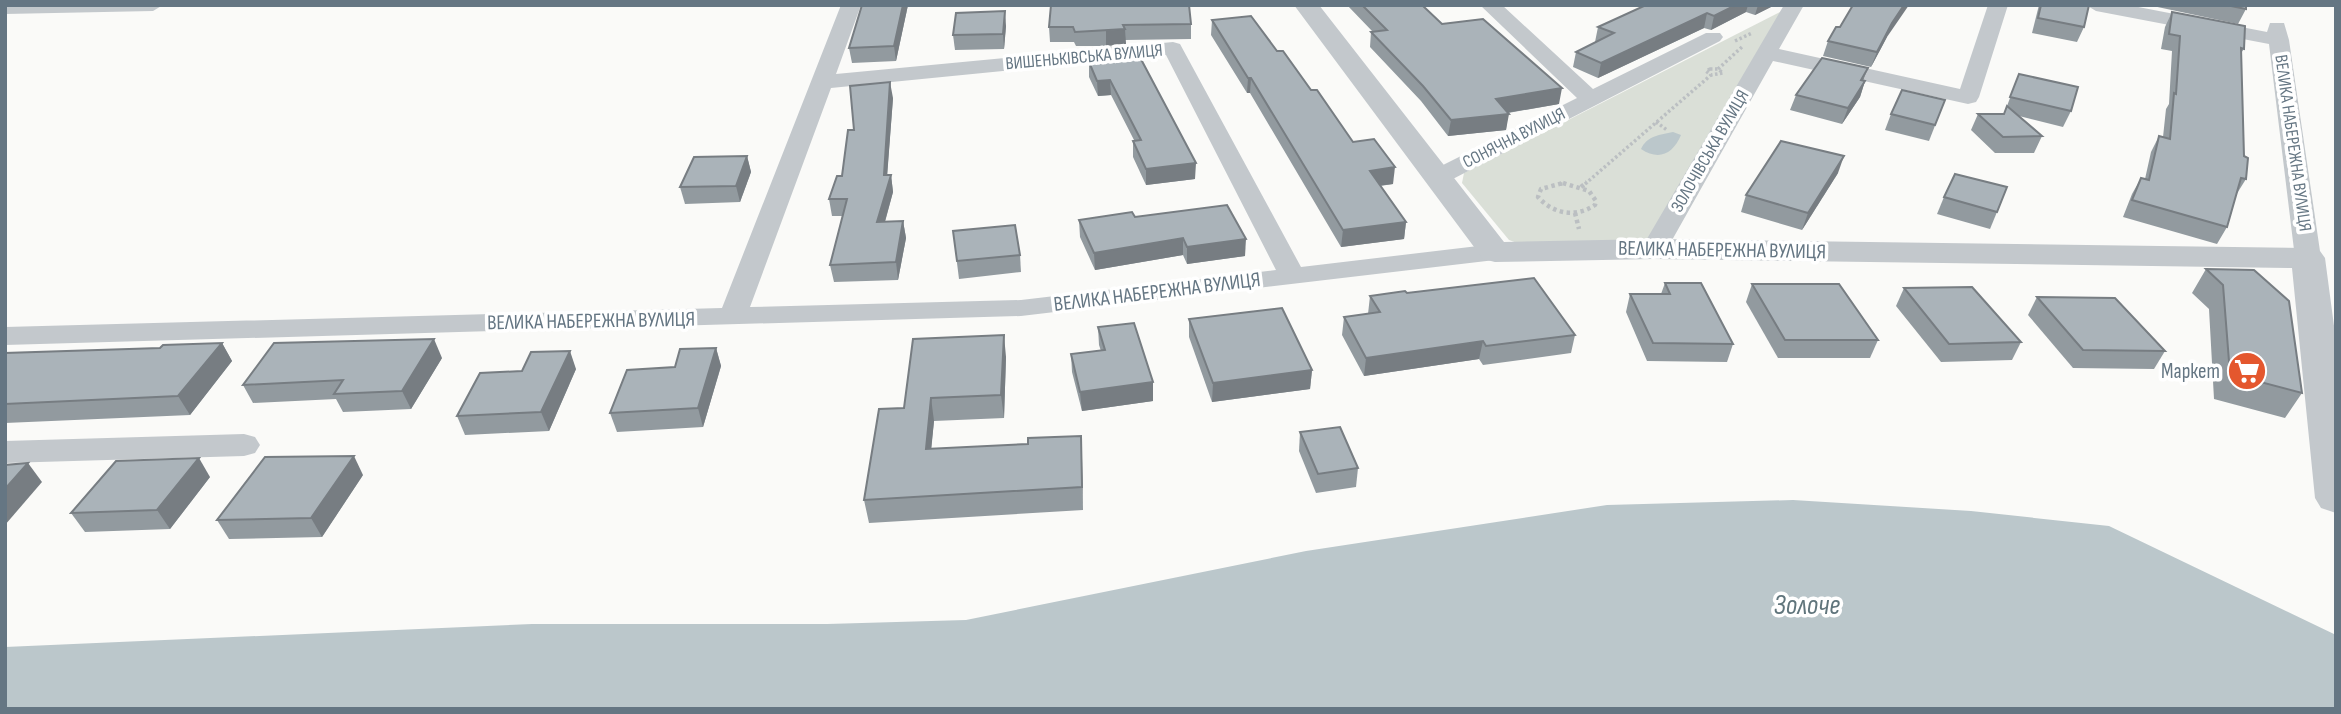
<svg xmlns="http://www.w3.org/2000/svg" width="2341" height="714" viewBox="0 0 2341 714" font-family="'Sofia Sans Condensed',sans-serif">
	<rect width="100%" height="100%" fill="#fafaf8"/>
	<!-- green -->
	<polygon fill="#dadfd7" points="1782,11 1646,244 1528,247 1509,240 1462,183 1464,173"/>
	<!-- water -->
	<g fill="#bbc7cb">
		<path d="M1673 132 1681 135C1673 154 1659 161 1641 149 1648 135 1660 135 1673 132Z"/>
		<polygon points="1793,500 1971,511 2109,526 2336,635 2336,709 5,709 5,647 532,624 827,624 966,620 1306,551 1607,505"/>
	</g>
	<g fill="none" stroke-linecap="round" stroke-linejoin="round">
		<!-- path-far1 -->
		<g stroke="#bbbfc2" stroke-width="3.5" stroke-dasharray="2.5 2.5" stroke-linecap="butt">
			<polyline points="1735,41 1752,33"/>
			<polygon points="1710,69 1718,69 1723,73 1711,75 1706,71"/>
			<polyline points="1718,69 1743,46"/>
			<polyline points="1656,122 1667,130"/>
			<polyline points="1560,184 1565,184"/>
			<polyline points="1585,184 1711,75"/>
		</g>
		<!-- path -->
		<g stroke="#bbbfc2" stroke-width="4.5" stroke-dasharray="3.5 3.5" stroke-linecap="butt">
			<path d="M1563 183 1589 191 1596 201 1595 205C1576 218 1553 214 1538 197L1541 189Z"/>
			<polyline points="1581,187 1587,182"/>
			<polyline points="1575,213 1579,229"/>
		</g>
		<!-- minor -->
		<g fill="#c3c8cc" fill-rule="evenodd">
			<polygon points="5,5 163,5 153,11 5,14"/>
			<path d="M841 5H861L836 74 1173 42 1180 44 1301 267 1495 244 1504 246 1508 252 1504 258 1495 260 1021 316 5 345V327L722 308ZM1166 55 1276 270 1021 300 750 307 831 88Z"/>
			<polygon points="1480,5 1502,5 1593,89 1706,33 1720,33 1723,37 1720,41 1447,182 1438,184 1429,182 1426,177 1429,172 1577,98"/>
			<polygon points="1784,5 1804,5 1779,49 1960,89 1988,5 2008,5 1979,97 1976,102 1968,104 1773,61 1667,249 1663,255 1654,257 1645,255 1641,249"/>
			<polygon points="2086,5 2128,5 2267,32 2270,23 2284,23 2289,40 2321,258 2317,264 2308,266 2299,264 2295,258 2269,44 2096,11"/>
			<polygon points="244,434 255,437 260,445 255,453 244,456 5,463 5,441"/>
		</g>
		<!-- tertiary -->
		<polygon fill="#c3c8cc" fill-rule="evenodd" points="1294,5 1319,5 1504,242 1654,239 2308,248 2320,251 2325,258 2336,341 2336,513 2321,508 2315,498 2292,268 1654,259 1495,262 1483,259"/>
	</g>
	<!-- wall -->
	<g fill="#929a9f">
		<polygon points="908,5 896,61 852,63 849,48"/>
		<polygon points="1347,5 1422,5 1442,24 1559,104 1508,113 1506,130 1448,136 1421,101 1370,47 1371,32 1373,32"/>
		<polygon points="1661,5 1775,5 1755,15 1746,12 1711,30 1704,28 1598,78 1573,67 1576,52 1596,42 1595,42 1598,27"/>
		<polygon points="2039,5 2089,5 2084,27 2077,42 2032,33"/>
		<polygon points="2148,5 2246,5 2246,9 2238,24"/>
		<polygon points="2172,12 2244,49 2241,53 2244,156 2246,179 2236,195 2227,227 2217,244 2123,217 2132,194 2141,178 2145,179 2151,152 2159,136 2163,137 2166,109 2169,104 2172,51 2161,49 2165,27"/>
		<polygon points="1212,20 1277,51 1311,90 1353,142 1393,184 1380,186 1406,222 1404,239 1341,247 1250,93 1247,93 1211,35"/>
		<polygon points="1191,24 1191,39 1125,40 1126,44 1106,46 1076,46 1074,42 1050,42 1049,27"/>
		<polygon points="1006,26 1004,49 955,50 953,35"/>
		<polygon points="1840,27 1887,37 1871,67 1823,56 1828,41"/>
		<polygon points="1107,60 1195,179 1146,185 1133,157 1133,141 1134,140 1111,95 1098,96 1089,77 1089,62"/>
		<polygon points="2019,74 2071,111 2063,127 2019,116 2042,136 2034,153 1995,153 1971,130 1978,114 2004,114"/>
		<polygon points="1865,81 1860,97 1842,124 1790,110 1796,95"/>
		<polygon points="893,98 887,175 891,175 893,192 885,222 903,221 906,238 898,280 834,282 830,265 843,216 832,216 829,199 842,176 854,130"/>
		<polygon points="1945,100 1929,141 1885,130 1891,114"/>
		<polygon points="747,156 751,172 740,202 685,204 680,187"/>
		<polygon points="1838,173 1802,230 1741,212 1746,195"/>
		<polygon points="1944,197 1997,212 1990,229 1937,214"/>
		<polygon points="1135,217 1245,256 1187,264 1183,255 1095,270 1080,237 1079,220"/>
		<polygon points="953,231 1020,255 1021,272 959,279"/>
		<polygon points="2206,269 2289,301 2302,393 2285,418 2214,399 2209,309 2192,293"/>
		<polygon points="1665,283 1733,344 1727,362 1647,361 1626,312 1630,294 1661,294"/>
		<polygon points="1752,284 1878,340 1870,358 1778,358 1746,302"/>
		<polygon points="1904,288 2021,342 2012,360 1941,362 1896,306"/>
		<polygon points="1407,293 1575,335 1571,353 1483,365 1479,359 1364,376 1342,335 1344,317 1368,314 1370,296"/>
		<polygon points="2037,297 2165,351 2154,369 2073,368 2028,315"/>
		<polygon points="1189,319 1312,370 1310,389 1212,402 1189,337"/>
		<polygon points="1098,327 1153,382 1153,401 1082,411 1072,372 1071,354 1101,351 1099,345"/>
		<polygon points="222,343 232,361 190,415 5,423 5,353 160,348"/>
		<polygon points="716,348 721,366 703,427 617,432 610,413 675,367"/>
		<polygon points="1006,357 1004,418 934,421 931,449 1028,444 1081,436 1083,510 869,523 864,500 904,408"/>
		<polygon points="442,358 411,409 343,412 336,399 253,403 243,385"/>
		<polygon points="576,369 549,431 465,435 457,416 522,371"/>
		<polygon points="1300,432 1358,468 1356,487 1316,493 1299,451"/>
		<polygon points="363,475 322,537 229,539 217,520"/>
		<polygon points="210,477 170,529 85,532 71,513"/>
	</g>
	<!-- shaded-wall -->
	<g fill="#777d82">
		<polygon points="903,5 908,5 896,61 894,46"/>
		<polygon points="1736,5 1748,5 1746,12 1711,30 1714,16"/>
		<polygon points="1758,5 1775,5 1755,15"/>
		<polygon points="1904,5 1909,5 1887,37 1871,67 1877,52 1892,23"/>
		<polygon points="1005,11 1006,26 1004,49 1003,34"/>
		<polygon points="1707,13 1704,28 1598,78 1601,63"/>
		<polygon points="1125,29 1126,44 1106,46 1106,31"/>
		<polygon points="1868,68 1862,83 1865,81 1860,97 1842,124 1848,108"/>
		<polygon points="1248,78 1251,78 1250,93 1247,93"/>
		<polygon points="1110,80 1111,95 1098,96 1097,81"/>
		<polygon points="890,82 893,98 886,191 891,175 893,192 880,239 877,222 884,175"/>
		<polygon points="1562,88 1559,104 1494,115 1496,99"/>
		<polygon points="1509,114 1506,130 1448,136 1451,120"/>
		<polygon points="747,156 751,172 740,202 736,186"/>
		<polygon points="1844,156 1838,173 1802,230 1808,213"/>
		<polygon points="1196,163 1195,179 1146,185 1146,169"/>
		<polygon points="1395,167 1393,184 1368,187 1370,171"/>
		<polygon points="903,221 906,238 898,280 896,262"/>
		<polygon points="1406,222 1404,239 1341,247 1343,230"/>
		<polygon points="1183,238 1183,255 1095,270 1094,253"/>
		<polygon points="1246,239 1245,256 1187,264 1187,247"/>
		<polygon points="1004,335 1006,357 1004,418 1001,395"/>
		<polygon points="434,339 442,358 411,409 402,391"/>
		<polygon points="1483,341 1479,359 1364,376 1366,358"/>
		<polygon points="222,343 232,361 190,415 178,396"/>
		<polygon points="716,348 721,366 703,427 698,408"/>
		<polygon points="570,351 576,369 549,431 541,412"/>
		<polygon points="1312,370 1310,389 1212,402 1213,383"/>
		<polygon points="1153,382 1153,401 1082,411 1080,392"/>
		<polygon points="931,398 934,421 929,472 926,449"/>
		<polygon points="1081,436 1082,458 1083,510 1082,487"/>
		<polygon points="354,456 363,475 322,537 311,518"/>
		<polygon points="199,458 210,477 170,529 157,510"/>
		<polygon points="28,463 42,482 5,525 5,489"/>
	</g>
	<!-- building -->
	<g fill="#aab3b9" stroke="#777d82" stroke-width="2">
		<polygon points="862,5 903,5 894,46 849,48"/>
		<polygon points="1051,5 1189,5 1191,24 1123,25 1125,29 1075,32 1073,27 1049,27"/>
		<polygon points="1362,5 1422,5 1442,24 1483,19 1562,88 1496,99 1509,114 1451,120 1423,86 1371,32 1387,30"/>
		<polygon points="1646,5 1660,6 1736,5 1714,16 1707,13 1601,63 1576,52 1614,33 1598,27"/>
		<polygon points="1853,5 1904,5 1892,23 1877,52 1828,41 1836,27 1840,27"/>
		<polygon points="2041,5 2089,5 2084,27 2038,18"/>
		<polygon points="2226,5 2246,5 2246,9"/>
		<polygon points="1005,11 1003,34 953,35 956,13"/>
		<polygon points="2172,12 2245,26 2244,49 2241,48 2244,156 2248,158 2246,179 2241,178 2227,227 2132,200 2141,178 2149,180 2159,136 2170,139 2174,93 2176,94 2180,36 2169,34"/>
		<polygon points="1251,16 1277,51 1283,51 1311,90 1317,90 1353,142 1374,139 1395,167 1370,171 1406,222 1343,230 1251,78 1248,78 1212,20"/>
		<polygon points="1134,46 1196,163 1146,169 1133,141 1141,140 1110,80 1097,81 1089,62 1108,60 1107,48"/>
		<polygon points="1822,58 1868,68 1861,80 1865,81 1848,108 1796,95"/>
		<polygon points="2019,74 2078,87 2071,111 2010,97"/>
		<polygon points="890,82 884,175 891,175 877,222 903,221 896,262 830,265 847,199 829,199 837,176 842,176 848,130 854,130 850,86"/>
		<polygon points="1902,90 1945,100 1935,125 1891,114"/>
		<polygon points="2007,106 2042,136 2003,137 1978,114 2004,114"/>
		<polygon points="1781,141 1844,156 1808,213 1746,195"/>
		<polygon points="747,156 736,186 680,187 694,157"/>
		<polygon points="1955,174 2007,187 1997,212 1944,197"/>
		<polygon points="1227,205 1246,239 1187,247 1183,238 1094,253 1079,220 1132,212 1135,217"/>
		<polygon points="1015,225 1020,255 957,261 953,231"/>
		<polygon points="2206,269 2254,270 2289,301 2302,393 2230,374 2223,285"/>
		<polygon points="1534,278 1575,335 1486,346 1483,341 1366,358 1344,317 1380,312 1370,296 1405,291 1407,293"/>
		<polygon points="1665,283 1701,283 1733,344 1653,343 1630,294 1670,294"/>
		<polygon points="1752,284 1839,284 1878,340 1785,340"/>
		<polygon points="1972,287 2021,342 1949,344 1904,288"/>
		<polygon points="2037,297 2115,298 2165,351 2083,350"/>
		<polygon points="1282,308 1312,370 1213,383 1189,319"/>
		<polygon points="1134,323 1153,382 1080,392 1071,354 1105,350 1098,327"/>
		<polygon points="1004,335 1001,395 931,398 926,449 1028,444 1028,438 1081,436 1082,487 864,500 879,409 904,408 913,339"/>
		<polygon points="434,339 402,391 334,394 343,380 243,385 274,343"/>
		<polygon points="222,343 178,396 5,404 5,353 160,348 163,345"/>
		<polygon points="716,348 698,408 610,413 627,370 675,367 680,349"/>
		<polygon points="570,351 541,412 457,416 480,373 522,371 531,352"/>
		<polygon points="1340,427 1358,468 1318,474 1300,432"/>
		<polygon points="354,456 311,518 217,520 265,457"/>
		<polygon points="199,458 157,510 71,513 116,461"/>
		<polygon points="28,463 5,489 5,465"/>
	</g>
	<!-- icons -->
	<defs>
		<g id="supermarket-disc" transform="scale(2.0125)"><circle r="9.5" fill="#e4572e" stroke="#fff"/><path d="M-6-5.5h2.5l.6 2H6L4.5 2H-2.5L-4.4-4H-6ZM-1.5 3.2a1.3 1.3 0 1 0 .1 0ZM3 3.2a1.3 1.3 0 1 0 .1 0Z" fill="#fff"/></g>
	</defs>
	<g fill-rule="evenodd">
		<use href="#supermarket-disc" x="2247" y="371"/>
	</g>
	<g text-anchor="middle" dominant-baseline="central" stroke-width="7" stroke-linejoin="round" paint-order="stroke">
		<!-- far-street labels -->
		<g font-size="18" fill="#657683" stroke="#fff">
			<text transform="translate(1084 57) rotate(-5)">ВИШЕНЬКІВСЬКА ВУЛИЦЯ</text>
			<text transform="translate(1514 138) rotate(-27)">СОНЯЧНА ВУЛИЦЯ</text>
			<text transform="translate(2293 143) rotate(82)">ВЕЛИКА НАБЕРЕЖНА ВУЛИЦЯ</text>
			<text transform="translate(1710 151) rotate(-60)">ЗОЛОЧІВСЬКА ВУЛИЦЯ</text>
		</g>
		<!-- street labels -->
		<g font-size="21" fill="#657683" stroke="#fff">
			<text transform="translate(1722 250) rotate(1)">ВЕЛИКА НАБЕРЕЖНА ВУЛИЦЯ</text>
			<text transform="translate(1157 292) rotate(-7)">ВЕЛИКА НАБЕРЕЖНА ВУЛИЦЯ</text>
			<text transform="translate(591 321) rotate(-1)">ВЕЛИКА НАБЕРЕЖНА ВУЛИЦЯ</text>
		</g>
		<!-- poi labels -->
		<g font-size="21" fill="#657683" stroke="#fff" text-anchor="end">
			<text x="2220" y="371">Маркет</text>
		</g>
		<!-- near-water labels -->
		<g font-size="28" font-style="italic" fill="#60757c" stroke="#fff">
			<text x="1807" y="605">Золоче</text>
		</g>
	</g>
	<!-- border -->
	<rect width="2341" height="714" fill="none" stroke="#657683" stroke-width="14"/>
</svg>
